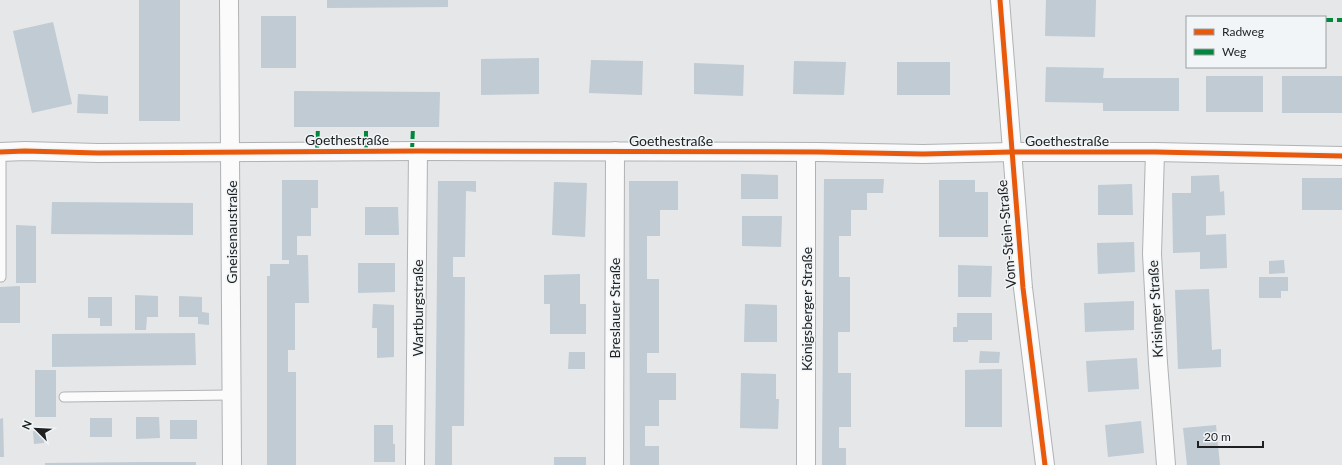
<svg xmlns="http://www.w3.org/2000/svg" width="1342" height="465" viewBox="0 0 1342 465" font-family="Lato,sans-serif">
	<rect width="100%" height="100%" fill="#e5e7e9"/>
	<!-- building -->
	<g fill="#c0cbd3">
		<rect x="139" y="0" width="41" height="121"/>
		<polygon points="327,0 448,0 448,7 327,8"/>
		<polygon points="1046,0 1096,0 1095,37 1045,36"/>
		<rect x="261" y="16" width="35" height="52"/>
		<polygon points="53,22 72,104 32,113 13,31"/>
		<polygon points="539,58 539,94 481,95 481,59"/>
		<polygon points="591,60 643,61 642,95 589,93"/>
		<polygon points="794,61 846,62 844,95 793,94"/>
		<rect x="897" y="62" width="53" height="33"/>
		<polygon points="694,63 744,65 743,96 694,94"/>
		<polygon points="1046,67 1104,68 1103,78 1179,78 1179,111 1103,111 1103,103 1045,102"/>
		<rect x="1206" y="76" width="57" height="36"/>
		<rect x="1282" y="76" width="60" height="37"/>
		<polygon points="294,91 440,92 439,127 294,127"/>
		<polygon points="78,94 108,96 108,114 77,113"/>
		<polygon points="741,174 778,175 778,199 741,199"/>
		<polygon points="1219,175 1220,192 1224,191 1225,215 1206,216 1206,235 1226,234 1227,268 1200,269 1200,252 1173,253 1172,193 1191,193 1191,176"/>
		<rect x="1302" y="178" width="40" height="32"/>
		<polygon points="824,179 884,179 883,193 867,193 867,210 851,210 851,236 839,236 839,277 850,277 850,332 838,332 838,373 851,373 851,427 839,427 839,448 846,448 846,465 822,465"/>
		<polygon points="282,180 318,180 318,208 311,208 311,236 297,236 297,255 308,255 309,303 295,303 295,350 288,350 288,372 296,372 296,465 267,465 267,276 270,276 270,264 289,264 289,260 282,260"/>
		<polygon points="939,180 975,180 975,192 988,192 988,237 939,237"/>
		<polygon points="438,181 476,181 476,192 466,191 465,257 453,257 453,277 465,277 464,426 452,426 452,465 435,465"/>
		<polygon points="629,181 678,181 678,210 660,210 660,236 647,236 647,279 659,279 659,353 647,353 647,373 676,373 676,400 659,400 659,426 645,426 645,446 659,446 659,465 630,465"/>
		<polygon points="554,182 587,183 585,237 552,235"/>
		<polygon points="1132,184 1133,215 1098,215 1098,185"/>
		<polygon points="52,202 193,203 193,235 51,234"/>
		<polygon points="365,207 398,207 399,235 365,235"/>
		<polygon points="742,216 782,216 781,247 742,246"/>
		<polygon points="16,225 36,226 36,283 16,283"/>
		<polygon points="1134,242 1135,272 1098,274 1097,243"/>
		<polygon points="1284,260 1285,273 1269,274 1269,261"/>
		<polygon points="358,263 395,263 395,292 358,293"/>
		<polygon points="958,265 992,266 991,297 958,297"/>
		<polygon points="580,274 580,304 586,304 586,334 550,334 550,304 544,304 544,275"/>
		<polygon points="1259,277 1288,277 1288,291 1281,291 1281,298 1259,298"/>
		<polygon points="20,286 20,323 0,323 0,287"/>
		<polygon points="1209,289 1212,350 1221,349 1221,367 1178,369 1175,290"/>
		<polygon points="135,295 158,296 158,317 147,317 146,330 135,330"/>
		<polygon points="179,296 202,297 202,312 209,313 209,325 198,324 198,317 179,317"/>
		<polygon points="88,297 112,297 112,326 100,326 100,318 88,318"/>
		<polygon points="1134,301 1134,330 1085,332 1084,303"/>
		<polygon points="373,304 394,305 394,357 377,358 377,328 372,328"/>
		<polygon points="745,304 777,305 777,342 744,342"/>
		<polygon points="957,313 992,313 992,340 968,340 968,342 953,342 953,327 957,327"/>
		<polygon points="195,333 196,365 52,367 52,334"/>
		<polygon points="980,351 1000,352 999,363 979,363"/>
		<polygon points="569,352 585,352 585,369 568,369"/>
		<polygon points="1137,358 1139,389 1088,392 1086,361"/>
		<polygon points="1002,369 1002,427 965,427 965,370"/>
		<rect x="35" y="370" width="21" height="47"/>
		<polygon points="741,373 776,374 776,399 779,399 778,429 740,428"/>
		<polygon points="136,417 159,417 160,438 136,439"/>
		<polygon points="3,418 4,457 0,457 0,419"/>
		<rect x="90" y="418" width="22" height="19"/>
		<rect x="170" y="420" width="27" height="19"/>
		<polygon points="1141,421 1144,453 1108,457 1105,425"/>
		<polygon points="374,425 393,425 393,444 395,444 395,462 374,462"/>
		<polygon points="1216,425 1220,465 1187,465 1183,428"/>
		<polygon points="33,431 43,431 44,443 34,444"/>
		<rect x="554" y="457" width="32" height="8"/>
		<polygon points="148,462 196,462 196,465 45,465 45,463"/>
	</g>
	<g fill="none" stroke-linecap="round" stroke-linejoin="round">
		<!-- lane casing -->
		<g stroke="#b0b2b3" stroke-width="11">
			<g id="lane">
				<polyline points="1,277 1,152"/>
				<polyline points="64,397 231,395"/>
			</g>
		</g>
		<!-- street casing -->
		<g stroke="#b0b2b3" stroke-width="20">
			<g id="street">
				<polyline points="229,0 232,465"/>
				<polyline points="1000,0 1023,288 1045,465"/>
				<polyline points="0,152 25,151 98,153 418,151 818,152 923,154 1012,152 1155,152 1342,156"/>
				<polyline points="1155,152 1152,254 1158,363 1166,465"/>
				<polyline points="415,465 418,151"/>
				<polyline points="614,465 615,151"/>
				<polyline points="806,465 806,152"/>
			</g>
		</g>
		<!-- lane -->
		<use href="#lane" stroke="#fbfbfc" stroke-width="9"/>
		<!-- street -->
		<use href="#street" stroke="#fbfbfc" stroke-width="18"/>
		<!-- quiet -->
		<g stroke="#00873e" stroke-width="4" stroke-dasharray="8 4" stroke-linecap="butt">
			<polyline points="1325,20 1342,20"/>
			<polyline points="317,151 318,127"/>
			<polyline points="366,151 366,127"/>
			<polyline points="412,151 413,127"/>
		</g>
		<!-- cycleway casing -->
		<g stroke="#f1f5f7" stroke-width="8">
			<g id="cycleway">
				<polyline points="1000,0 1023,288 1045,465"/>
				<polyline points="0,152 25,151 98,153 418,151 818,152 923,154 1012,152 1155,152 1342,156"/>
			</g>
		</g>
		<!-- cycleway -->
		<use href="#cycleway" stroke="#e8590c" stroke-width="5"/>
	</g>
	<g text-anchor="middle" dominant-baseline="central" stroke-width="3" stroke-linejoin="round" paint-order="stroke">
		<!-- street labels -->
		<g font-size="14" fill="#1e2021" stroke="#f1f5f7">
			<text x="347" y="139">Goethestraße</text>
			<text x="671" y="140">Goethestraße</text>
			<text x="1067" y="140">Goethestraße</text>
			<text transform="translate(231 232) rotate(-90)">Gneisenaustraße</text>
			<text transform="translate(1006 234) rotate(-95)">Vom-Stein-Straße</text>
			<text transform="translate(417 308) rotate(-90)">Wartburgstraße</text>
			<text transform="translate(614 308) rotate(-90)">Breslauer Straße</text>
			<text transform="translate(806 309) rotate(-90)">Königsberger Straße</text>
			<text transform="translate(1155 309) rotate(-93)">Krisinger Straße</text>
		</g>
	</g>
	<!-- legend -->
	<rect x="1186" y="16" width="140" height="52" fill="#f1f5f7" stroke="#9da0a1"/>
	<rect x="1194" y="29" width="20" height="6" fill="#e8590c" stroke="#9da0a1"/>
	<text x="1222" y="36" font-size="12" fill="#1e2021">Radweg</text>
	<rect x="1194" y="49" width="20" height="6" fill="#00873e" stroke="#9da0a1"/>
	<text x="1222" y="56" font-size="12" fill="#1e2021">Weg</text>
	<!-- north arrow -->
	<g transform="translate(36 429) rotate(294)" stroke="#f1f5f7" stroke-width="3" paint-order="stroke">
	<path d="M0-3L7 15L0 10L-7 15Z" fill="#1e2021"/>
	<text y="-6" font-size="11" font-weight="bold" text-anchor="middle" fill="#1e2021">N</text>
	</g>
	<!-- scale -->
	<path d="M1198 441v6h65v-6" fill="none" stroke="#1e2021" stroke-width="2"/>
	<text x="1204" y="441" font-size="12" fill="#1e2021" stroke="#f1f5f7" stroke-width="3" paint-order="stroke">20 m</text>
</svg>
